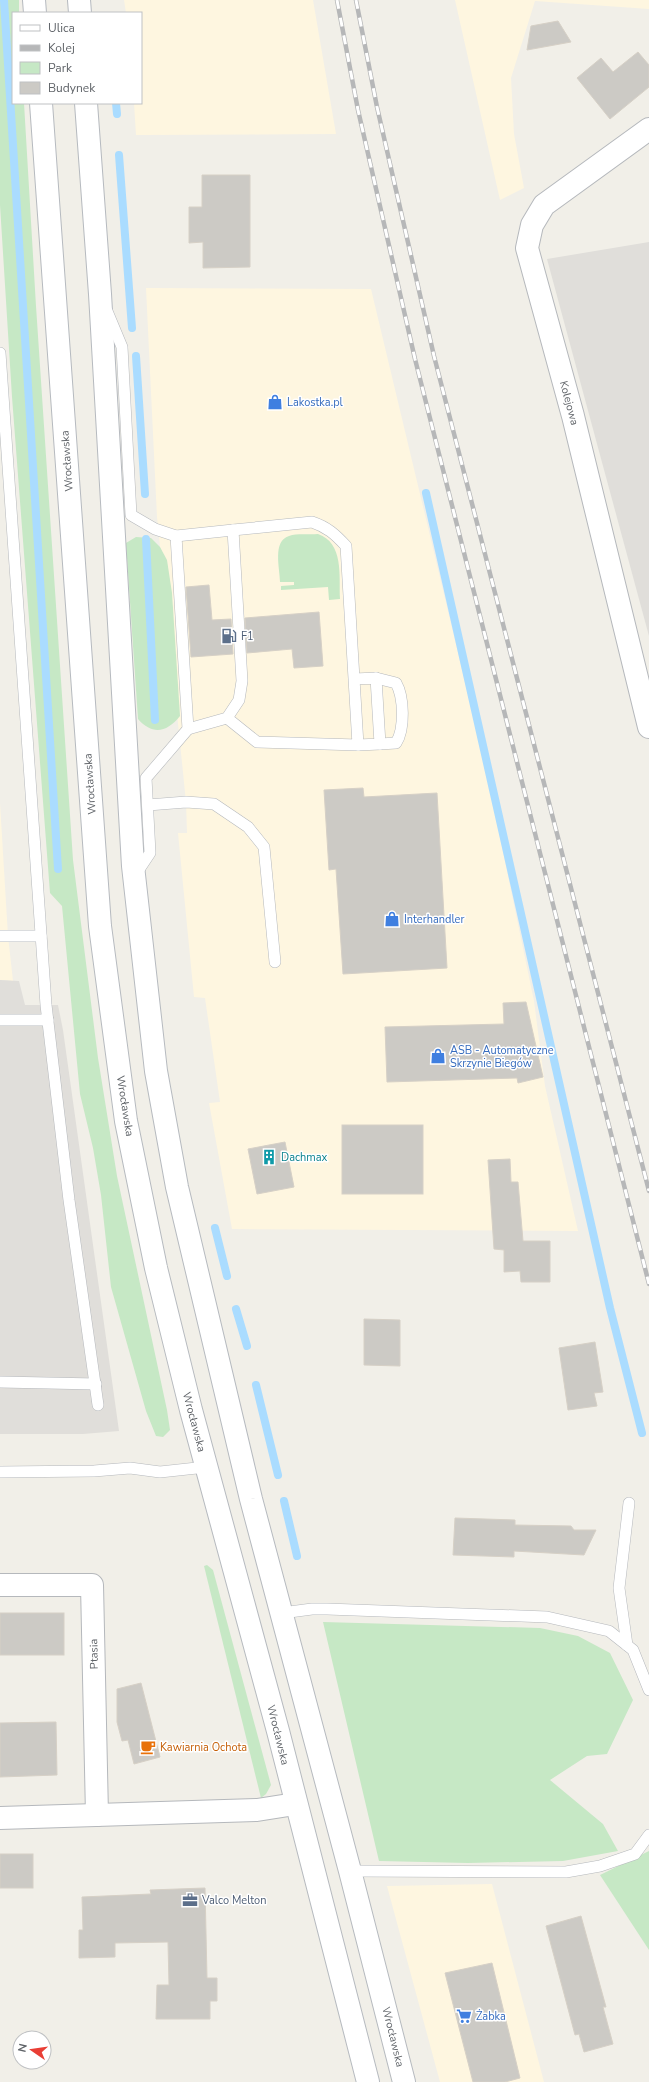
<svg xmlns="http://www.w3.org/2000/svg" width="649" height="2082" viewBox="0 0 649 2082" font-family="'Nunito Sans',sans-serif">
	<rect width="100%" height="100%" fill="#f1efe8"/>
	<!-- commercial -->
	<g fill="#fef6e0">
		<polygon points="124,0 313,0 336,134 136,135 134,103 141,103 141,13 126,13"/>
		<polygon points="455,0 649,0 649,9 535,1 511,78 514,134 524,188 500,200"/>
		<polygon points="146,288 371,289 486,770 534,1001 545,1086 578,1231 232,1229 209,1103 220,1102 205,998 194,997 178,833 187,833 186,802 157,517"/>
		<polygon points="0,803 8,936 13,981 0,980"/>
		<polygon points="492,1884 544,2082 440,2082 387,1886"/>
	</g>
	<!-- industrial -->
	<g fill="#e0deda">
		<polygon points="649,242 649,636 547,259"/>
		<polygon points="0,980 19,981 25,1005 58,1005 63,1030 119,1431 83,1434 0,1434"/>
	</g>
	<!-- green -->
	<g fill="#c6e8c5">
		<polygon points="0,0 19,0 19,13 13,13 13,103 24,103 36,306 73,860 98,1058 117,1176 167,1410 170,1430 163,1437 156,1436 146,1411 111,1287 101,1195 93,1148 80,1094 62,906 50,893 12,397 0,205"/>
		<path d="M318 534C344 543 339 576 340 599L329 600 328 587 281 590V586L294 585V582H280C280 569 272 541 289 536 297 533 309 535 318 534Z"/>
		<path d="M136 537 151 538 160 547 167 560 172 593 180 716C167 732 153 736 138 719L126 543Z"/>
		<polygon points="207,1565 213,1570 271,1785 266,1794 261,1798 204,1566"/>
		<polygon points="323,1622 540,1628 578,1636 610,1653 633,1700 607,1754 587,1756 550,1780 603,1824 618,1851 563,1861 468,1863 379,1861"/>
		<polygon points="649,1851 649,1950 600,1875"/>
	</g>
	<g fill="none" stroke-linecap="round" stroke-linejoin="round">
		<!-- stream -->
		<g stroke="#aadcff" stroke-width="8">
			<polyline points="4,0 58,869"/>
			<polyline points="116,103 117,114"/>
			<polyline points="119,155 132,328"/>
			<polyline points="136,356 145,494"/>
			<polyline points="426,493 610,1308 642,1433"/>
			<polyline points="146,539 155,720"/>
			<polyline points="215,1228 227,1276"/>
			<polyline points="236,1309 247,1346"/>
			<polyline points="256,1385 278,1475"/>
			<polyline points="284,1501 297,1556"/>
		</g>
	</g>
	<!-- building -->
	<g fill="#cccac5" stroke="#d6d0c6">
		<polygon points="558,21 571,42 527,50 531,26"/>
		<polygon points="638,52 649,65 649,87 610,119 577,78 601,58 613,72"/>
		<polygon points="202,175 250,175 250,267 203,268 203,242 189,243 189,207 202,207"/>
		<polygon points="209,585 212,620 231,619 233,654 191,657 186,587"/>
		<polygon points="319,612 323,666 294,668 292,649 247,653 245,618"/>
		<polygon points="363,788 364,797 437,793 447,968 343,974 336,869 329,870 324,790"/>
		<polygon points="526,1002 543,1077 518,1083 517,1078 387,1082 385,1027 504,1024 503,1003"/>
		<rect x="342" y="1125" width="81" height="69"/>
		<polygon points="285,1142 294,1187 257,1194 248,1149"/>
		<polygon points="510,1159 511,1182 518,1182 523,1241 550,1241 550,1282 521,1282 520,1271 504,1272 504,1250 494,1249 488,1160"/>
		<polygon points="364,1319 400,1320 400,1366 364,1365"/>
		<polygon points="595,1342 603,1392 594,1393 597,1406 568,1410 559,1348"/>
		<polygon points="455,1518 515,1520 515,1525 571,1526 574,1530 596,1530 584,1555 514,1551 514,1557 453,1555"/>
		<rect x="0" y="1613" width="64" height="42"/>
		<polygon points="141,1683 160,1757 134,1764 128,1740 122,1741 117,1722 117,1689"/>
		<polygon points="56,1722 57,1775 0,1777 0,1723"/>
		<rect x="0" y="1854" width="33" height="34"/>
		<polygon points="205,1888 207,1978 217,1978 217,2001 210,2001 210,2019 156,2019 157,1985 169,1985 168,1942 115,1943 115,1957 79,1958 79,1930 83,1930 82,1897 151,1894 150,1890"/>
		<polygon points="581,1916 606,2007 603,2007 613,2044 584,2052 579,2034 575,2035 546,1926"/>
		<polygon points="492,1963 520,2078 505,2082 473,2082 445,1973"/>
	</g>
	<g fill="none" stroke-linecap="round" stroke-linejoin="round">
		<!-- lane casing -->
		<g stroke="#b5b8bc" stroke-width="12">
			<g id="lane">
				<polyline points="107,311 122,347 131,515 155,529 176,536 188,729 146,778 150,853 136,874"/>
				<polyline points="0,353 46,1005 69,1200 98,1405"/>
				<polyline points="176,536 233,530 242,681 239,700 227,718 188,729"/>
				<path d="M376 678 396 683C404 697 405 729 396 743L380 744"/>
				<polyline points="355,679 376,678 380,744 358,745"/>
				<path d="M227 718 257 742 358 745 346 546C335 534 327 527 312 522L233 530"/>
				<polyline points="148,805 186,802 214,804 248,827 264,847 275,962"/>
				<polyline points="0,936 41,936"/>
				<polyline points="0,1020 48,1020"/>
				<polyline points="0,1382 96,1384"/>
				<polyline points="0,1472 94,1471 130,1468 160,1472 206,1467"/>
				<polyline points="282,1613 312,1609 327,1609 547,1617 609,1631 633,1650 649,1690"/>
				<polyline points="627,1645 619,1588 629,1503"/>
				<polyline points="350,1871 566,1872 600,1866 635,1854 649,1835"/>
			</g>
		</g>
		<!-- street casing -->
		<g stroke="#b5b8bc" stroke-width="24">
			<g id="street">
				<polyline points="649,129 544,205 532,225 527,248 573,416 649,727"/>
				<polyline points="0,1585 92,1585 97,1815"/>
				<polyline points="0,1818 257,1810 295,1804"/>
			</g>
		</g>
		<!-- secondary casing -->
		<g stroke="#b6babf" stroke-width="24">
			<g id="secondary">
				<polyline points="34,0 35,13"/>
				<polyline points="79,0 80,13"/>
				<polyline points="41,103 100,926 126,1121 156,1268 191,1410 278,1731 368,2082"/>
				<polyline points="86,103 100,294 133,866 156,1071 177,1187 251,1499 350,1871 404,2082"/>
			</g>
		</g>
		<!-- lane -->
		<use href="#lane" stroke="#fff" stroke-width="11"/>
		<!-- street -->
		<use href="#street" stroke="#fff" stroke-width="22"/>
		<!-- secondary -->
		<use href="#secondary" stroke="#fff" stroke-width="22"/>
		<!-- rail casing -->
		<g stroke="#b6b7b8" stroke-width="4.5">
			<g id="rail">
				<polyline points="337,0 358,110 415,359 649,1284"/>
				<polyline points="356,0 377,107 434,356 649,1191"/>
			</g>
		</g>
		<!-- rail -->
		<use href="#rail" stroke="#fff" stroke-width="3" stroke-dasharray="9" stroke-linecap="butt"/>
	</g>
	<!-- icons -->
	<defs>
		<g id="shop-bare" transform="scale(1.2)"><path d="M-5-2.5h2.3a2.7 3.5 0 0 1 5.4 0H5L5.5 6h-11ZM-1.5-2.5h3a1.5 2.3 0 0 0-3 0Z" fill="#3f7fe0" stroke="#fff" stroke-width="2.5" paint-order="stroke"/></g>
		<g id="fuel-bare" transform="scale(1.2)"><path d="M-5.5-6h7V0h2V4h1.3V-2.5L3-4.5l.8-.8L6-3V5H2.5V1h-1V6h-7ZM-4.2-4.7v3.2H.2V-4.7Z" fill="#5c6f8a" stroke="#fff" stroke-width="2.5" paint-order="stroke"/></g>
		<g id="building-bare" transform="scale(1.2)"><path d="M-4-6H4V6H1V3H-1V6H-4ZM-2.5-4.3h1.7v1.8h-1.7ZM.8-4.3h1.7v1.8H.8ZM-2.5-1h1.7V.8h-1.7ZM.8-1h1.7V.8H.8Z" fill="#0f9aa8" stroke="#fff" stroke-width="2.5" paint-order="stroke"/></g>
		<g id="cafe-bare" transform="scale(1.2)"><path d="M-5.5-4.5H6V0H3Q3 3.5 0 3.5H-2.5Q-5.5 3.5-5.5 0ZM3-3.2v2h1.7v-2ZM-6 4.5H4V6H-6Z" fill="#e8710a" stroke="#fff" stroke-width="2.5" paint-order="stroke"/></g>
		<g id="office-bare" transform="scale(1.2)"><path d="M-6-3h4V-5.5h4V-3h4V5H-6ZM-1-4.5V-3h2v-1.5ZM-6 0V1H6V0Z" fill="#5c6f8a" stroke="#fff" stroke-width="2.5" paint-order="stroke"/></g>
		<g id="supermarket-bare" transform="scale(1.2)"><path d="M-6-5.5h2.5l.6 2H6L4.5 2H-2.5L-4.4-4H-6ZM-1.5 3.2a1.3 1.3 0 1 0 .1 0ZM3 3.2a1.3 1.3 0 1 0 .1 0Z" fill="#3f7fe0" stroke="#fff" stroke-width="2.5" paint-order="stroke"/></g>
	</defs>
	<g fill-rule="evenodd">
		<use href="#shop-bare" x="275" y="402"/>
		<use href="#fuel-bare" x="229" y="636"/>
		<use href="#shop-bare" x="392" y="919"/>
		<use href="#shop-bare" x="438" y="1056"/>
		<use href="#building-bare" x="269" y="1157"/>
		<use href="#cafe-bare" x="148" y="1747"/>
		<use href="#office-bare" x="190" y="1900"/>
		<use href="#supermarket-bare" x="464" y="2016"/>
	</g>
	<g text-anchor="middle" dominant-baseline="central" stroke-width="3" stroke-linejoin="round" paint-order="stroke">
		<!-- shop labels -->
		<g font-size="11" fill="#366cbe" stroke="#fff" text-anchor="start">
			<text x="287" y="402">Lakostka.pl</text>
			<text x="404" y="919">Interhandler</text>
			<text x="450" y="1050">ASB - Automatyczne<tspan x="450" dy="13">Skrzynie Biegów</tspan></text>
			<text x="476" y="2016">Żabka</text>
		</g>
		<!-- street labels -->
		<g font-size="11" fill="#5f6368" stroke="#fff">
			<text transform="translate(569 403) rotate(75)">Kolejowa</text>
			<text transform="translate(67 461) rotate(-94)">Wrocławska</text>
			<text transform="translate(90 784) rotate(-94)">Wrocławska</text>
			<text transform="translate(125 1106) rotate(81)">Wrocławska</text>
			<text transform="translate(194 1422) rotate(75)">Wrocławska</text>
			<text transform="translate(94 1654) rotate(-91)">Ptasia</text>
			<text transform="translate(278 1735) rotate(76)">Wrocławska</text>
			<text transform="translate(393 2037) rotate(76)">Wrocławska</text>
		</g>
		<!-- service labels -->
		<g font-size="11" fill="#4e5e75" stroke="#fff" text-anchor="start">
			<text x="241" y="636">F1</text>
			<text x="202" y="1900">Valco Melton</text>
		</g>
		<!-- culture labels -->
		<g font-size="11" fill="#0d838f" stroke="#fff" text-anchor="start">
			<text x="281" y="1157">Dachmax</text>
		</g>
		<!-- food labels -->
		<g font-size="11" fill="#c56008" stroke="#fff" text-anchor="start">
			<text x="160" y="1747">Kawiarnia Ochota</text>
		</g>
	</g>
	<!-- legend -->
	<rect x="12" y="12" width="130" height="92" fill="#ffffff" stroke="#bfc1c3"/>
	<rect x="20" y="25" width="20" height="6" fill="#ffffff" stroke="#bfc1c3"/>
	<text x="48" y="32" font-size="12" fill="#5f6368">Ulica</text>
	<rect x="20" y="45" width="20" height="6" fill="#b6b7b8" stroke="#bfc1c3"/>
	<text x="48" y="52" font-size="12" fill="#5f6368">Kolej</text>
	<rect x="20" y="62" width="20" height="12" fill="#c6e8c5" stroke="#bfc1c3"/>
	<text x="48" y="72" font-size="12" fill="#5f6368">Park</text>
	<rect x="20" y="82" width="20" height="12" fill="#cccac5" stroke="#bfc1c3"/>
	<text x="48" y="92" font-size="12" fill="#5f6368">Budynek</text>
	<!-- north arrow -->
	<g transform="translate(32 2050) rotate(283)"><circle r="19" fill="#ffffff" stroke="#bfc1c3"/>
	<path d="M0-3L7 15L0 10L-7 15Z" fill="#e93e35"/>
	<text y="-6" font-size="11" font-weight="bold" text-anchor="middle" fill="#5f6368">N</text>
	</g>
</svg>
